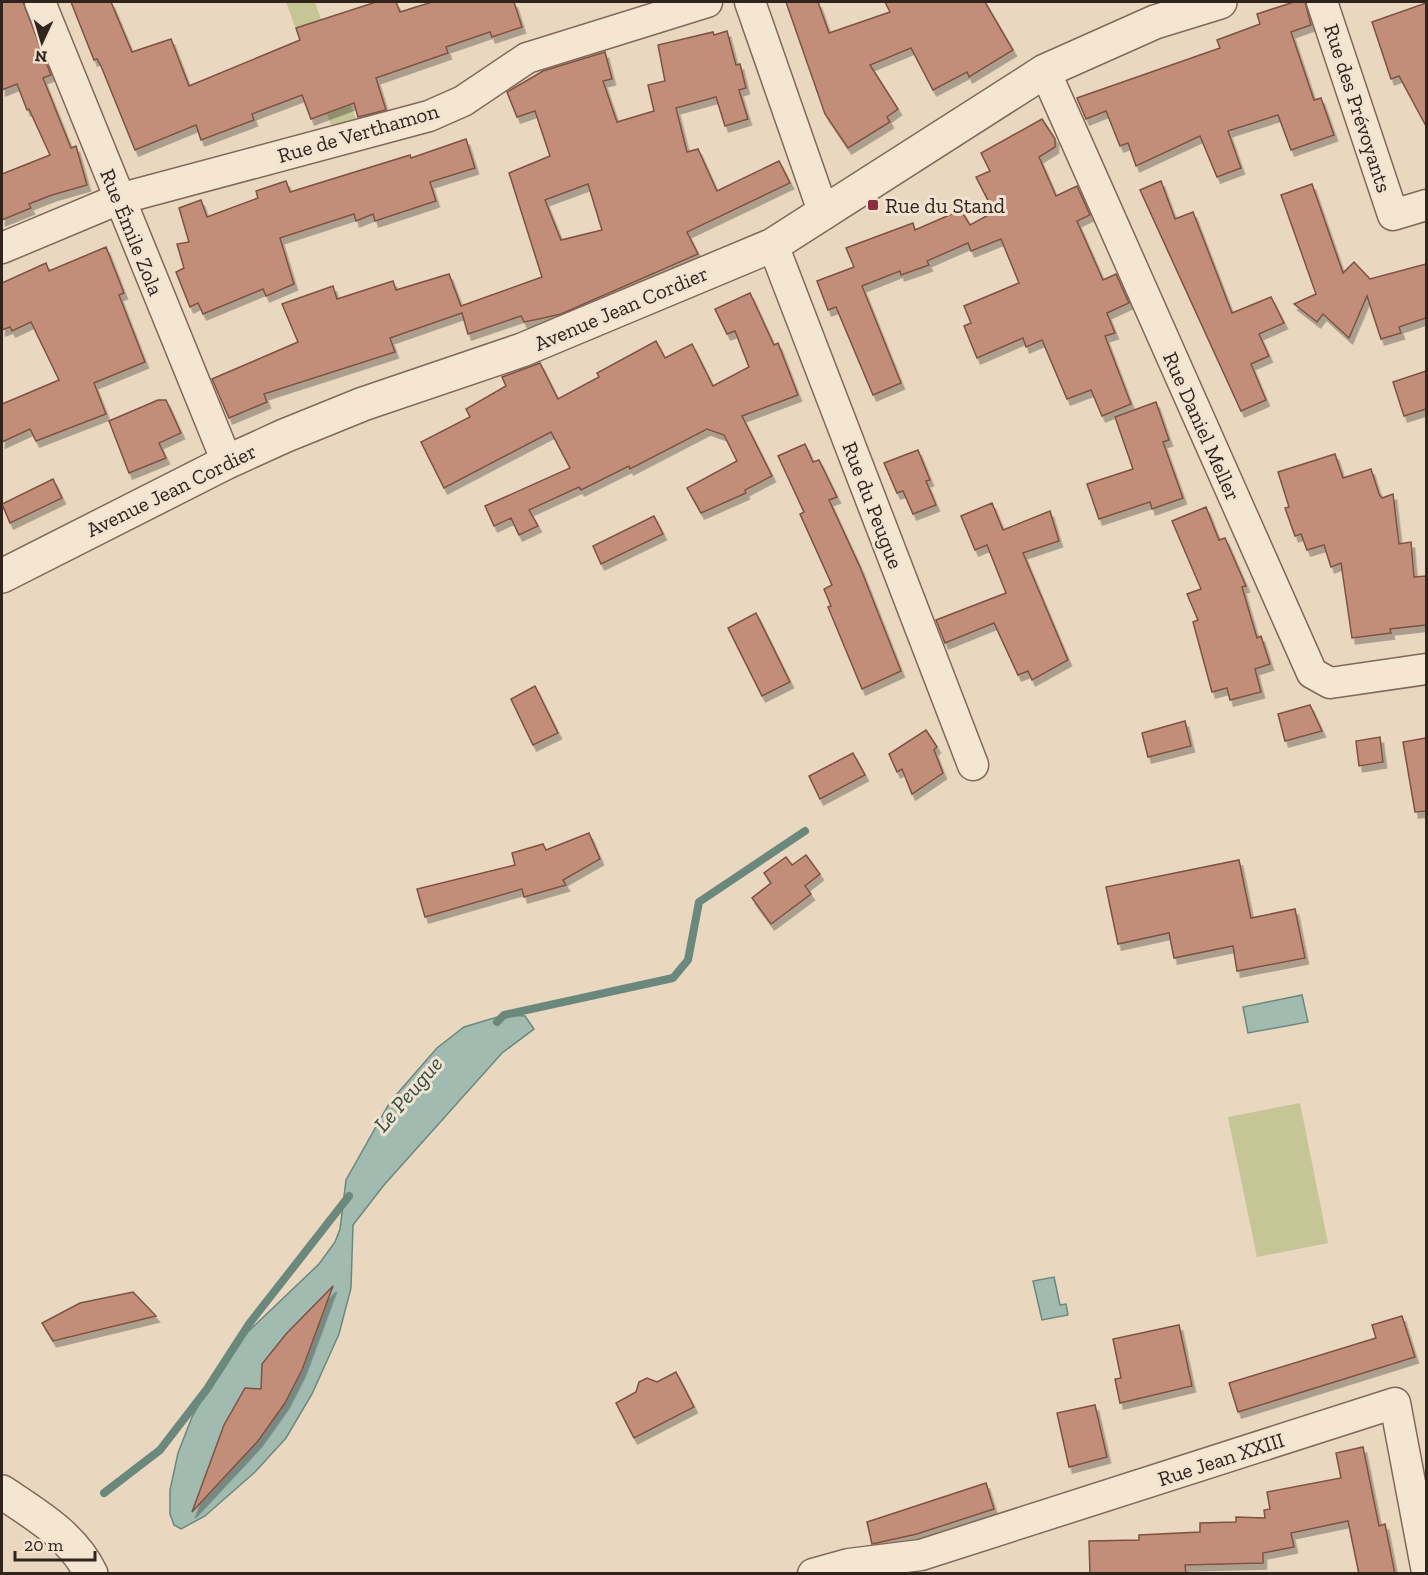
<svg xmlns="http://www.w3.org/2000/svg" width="1428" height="1575" viewBox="0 0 1428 1575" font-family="'Zilla Slab',serif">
	<defs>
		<filter id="shadow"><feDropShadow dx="3.5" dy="6" stdDeviation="0" flood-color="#0004"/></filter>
	</defs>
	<rect width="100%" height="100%" fill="#e9d7c0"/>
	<!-- green -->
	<g fill="#c5c596">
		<polygon points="286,2 315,2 357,122 332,128"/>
		<polygon points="1300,1103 1328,1243 1257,1257 1228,1117"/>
	</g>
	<!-- water -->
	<g fill="#a2bbb1" stroke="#6b887d" stroke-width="1.5">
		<polygon points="1302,995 1308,1022 1248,1033 1243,1007"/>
		<polygon points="504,1015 525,1016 534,1029 502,1053 384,1185 353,1225 351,1288 339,1334 312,1394 286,1438 255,1472 205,1516 181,1529 174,1525 170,1514 170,1490 178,1453 192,1417 232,1347 319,1264 335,1242 340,1229 346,1180 390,1102 437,1048 464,1027"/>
		<polygon points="1054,1277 1060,1305 1066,1304 1068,1315 1042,1320 1033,1281"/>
	</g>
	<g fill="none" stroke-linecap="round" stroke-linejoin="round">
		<!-- stream -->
		<g stroke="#6b887d" stroke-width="8">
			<polyline points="497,1022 504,1015 673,978 688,960 699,902 805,831"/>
			<polyline points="104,1493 160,1450 207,1389 249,1324 349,1196"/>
		</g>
	</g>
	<!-- building -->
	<g fill="#c38e79" stroke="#7d5242" stroke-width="1.5" fill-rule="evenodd" filter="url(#shadow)">
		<polygon points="2,2 23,2 51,75 43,78 71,148 76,146 87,185 52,195 29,204 31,208 2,220 2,174 50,155 29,109 27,110 17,84 2,90"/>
		<polygon points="71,2 111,2 132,52 171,39 189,86 300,40 296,28 376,2 396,2 400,12 432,2 514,2 522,27 492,37 490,32 446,47 448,53 376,78 386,110 358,117 354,103 311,119 302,95 252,114 254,120 201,140 196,125 135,150 101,66 97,59 94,60"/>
		<polygon points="786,2 818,2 829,33 890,12 885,2 985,2 1013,50 969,77 967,72 933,90 911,48 870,65 898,109 887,117 890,122 848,148 825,114"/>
		<polygon points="1294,2 1305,2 1311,25 1291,32 1314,100 1321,98 1334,135 1291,150 1278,115 1228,131 1241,168 1217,177 1200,136 1136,166 1128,143 1120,146 1106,111 1086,119 1077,98 1220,48 1217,40 1260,24 1257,14"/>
		<polygon points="1426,3 1426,126 1399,76 1391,79 1372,22"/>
		<path d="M727 31 736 65 740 64 746 88 739 90 748 119 725 126 716 97 676 108 687 152 698 149 717 191 779 161 790 183 687 232 698 254 561 314 539 319 524 322 521 316 468 334 462 313 390 338 395 352 264 394 267 402 229 418 212 379 298 342 282 304 333 286 337 299 393 281 396 290 449 274 461 306 542 277 509 173 550 156 535 111 517 117 507 92 543 71 605 52 612 79 603 81 617 122 654 111 648 85 665 81 658 45 713 32 714 35ZM588 184 602 230 561 240 545 200Z"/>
		<polygon points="1042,119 1055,139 1055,147 1039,157 1056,196 1077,186 1090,215 1077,221 1103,280 1116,274 1129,303 1107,313 1115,333 1105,336 1131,404 1102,416 1091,390 1067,399 1042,340 1026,347 1023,338 977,358 964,326 971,323 964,306 1019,283 1001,239 971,251 968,243 927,261 929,265 901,275 900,271 862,286 901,383 873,395 836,307 828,310 817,281 854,267 846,248 913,223 915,230 961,210 970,225 994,212 976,177 990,171 981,153"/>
		<polygon points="466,139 475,168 430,182 436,201 375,221 373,214 356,221 354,214 280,238 294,284 266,296 263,289 203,314 198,303 190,307 176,272 184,268 177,244 189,242 179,208 201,200 207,217 258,198 256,191 286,181 290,192 410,155 411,158"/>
		<polygon points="1161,181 1175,219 1193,212 1232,313 1271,297 1284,323 1259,334 1269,356 1251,364 1266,400 1241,411 1140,190"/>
		<polygon points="1312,184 1343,273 1354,262 1370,279 1426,264 1426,318 1399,327 1401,333 1381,339 1367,296 1349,338 1323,314 1317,322 1294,304 1316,294 1281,195"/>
		<polygon points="106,247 124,293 119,295 145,362 94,383 106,414 36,441 30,429 2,442 2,404 59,380 31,322 12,331 10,327 2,330 2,283 46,263 49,271"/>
		<polygon points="750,293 774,345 778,343 798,395 742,416 772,476 745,490 746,493 701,513 687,488 737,461 724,435 707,429 630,469 629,466 581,490 579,487 529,510 538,526 519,535 511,518 494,526 485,506 570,468 551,432 444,488 421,442 470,417 466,409 506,386 502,377 513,373 540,363 558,399 599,377 597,373 656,341 665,358 692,344 713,386 749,367 735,331 727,334 715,309"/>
		<polygon points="1426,371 1426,409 1404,416 1393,382"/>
		<polygon points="158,400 166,400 181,433 159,443 166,458 129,473 109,421"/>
		<polygon points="1156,402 1169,440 1163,442 1183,498 1152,509 1150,502 1099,519 1087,484 1133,469 1115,417"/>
		<polygon points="805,444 813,462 819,460 837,497 829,500 860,567 901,671 862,689 828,607 831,606 824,589 832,585 800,514 804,512 778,456"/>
		<polygon points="918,450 930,480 926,481 936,505 913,514 903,491 897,493 884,463"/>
		<polygon points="1335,454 1343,478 1371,469 1379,494 1382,498 1393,494 1399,544 1411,542 1414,577 1426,576 1426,625 1390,629 1391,633 1352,638 1341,563 1331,567 1324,545 1307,550 1301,534 1295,536 1285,508 1289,507 1278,472"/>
		<polygon points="53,479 62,498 10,523 2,504"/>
		<polygon points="992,503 1003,530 1050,511 1059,541 1023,553 1068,660 1032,680 1028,671 1018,675 994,623 945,643 936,620 1006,593 987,545 975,550 961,516"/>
		<polygon points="1206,507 1219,540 1225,538 1246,586 1242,587 1257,638 1261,636 1270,664 1255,669 1261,692 1230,700 1227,688 1212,692 1193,622 1198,620 1187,594 1201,589 1172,521"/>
		<polygon points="654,516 663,534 601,564 593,546"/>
		<polygon points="756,613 790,682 762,696 728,628"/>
		<polygon points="535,686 558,733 533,745 511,699"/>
		<polygon points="1310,705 1322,731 1285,741 1278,714"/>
		<polygon points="1185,721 1191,746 1148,757 1142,733"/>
		<polygon points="926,730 937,747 934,750 943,773 912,794 902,769 897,772 889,754"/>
		<polygon points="1380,737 1383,762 1359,766 1356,741"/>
		<polygon points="1426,738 1426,811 1415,812 1403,742"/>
		<polygon points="853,753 865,775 820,799 809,776"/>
		<polygon points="589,833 600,859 563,880 566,885 524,897 522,889 425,917 417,889 515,865 512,853 543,844 546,850"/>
		<polygon points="806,855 820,874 805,886 811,894 771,924 752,898 771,883 764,873 786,857 792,865"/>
		<polygon points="1239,860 1251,918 1295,909 1305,958 1237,971 1233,946 1174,958 1169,933 1118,944 1106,887"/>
		<polygon points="333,1286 302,1370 285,1403 258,1441 192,1512 224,1425 245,1388 261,1389 262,1364 286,1334"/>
		<polygon points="133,1292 156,1316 53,1341 42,1323 80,1303"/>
		<polygon points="1402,1316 1415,1357 1238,1412 1229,1383 1376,1338 1372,1325"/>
		<polygon points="1179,1325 1192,1386 1120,1403 1115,1379 1121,1378 1113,1339"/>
		<polygon points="676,1372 694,1407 634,1438 616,1403 636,1392 639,1382 647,1378 657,1382"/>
		<polygon points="1095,1405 1107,1457 1069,1467 1057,1413"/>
		<polygon points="1363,1447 1379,1526 1385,1524 1395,1574 1359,1574 1348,1521 1291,1533 1294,1547 1263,1553 1263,1563 1185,1565 1186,1574 1090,1574 1089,1541 1139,1540 1139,1535 1200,1532 1200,1523 1236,1522 1236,1517 1265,1518 1264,1510 1270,1509 1267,1492 1341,1478 1336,1453"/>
		<polygon points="986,1483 994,1509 917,1534 872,1544 867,1522"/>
	</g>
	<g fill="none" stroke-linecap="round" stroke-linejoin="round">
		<!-- minor casing -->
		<g stroke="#80695a" stroke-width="33">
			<g id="minor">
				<polyline points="40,2 227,462"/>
				<polyline points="750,2 824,214"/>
				<polyline points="1322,2 1393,215 1426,205"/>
				<polyline points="1045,71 1312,673 1330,683 1426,669"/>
				<polyline points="773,245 973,765"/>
				<polyline points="2,248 119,199 429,116 463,101 527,58 707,2"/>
				<polyline points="813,1574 849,1564 921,1555 1395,1403 1426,1567"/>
			</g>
		</g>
		<!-- tertiary casing -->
		<g stroke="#80695a" stroke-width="36">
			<g id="tertiary">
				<polyline points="2,576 227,462 284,436 363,404 522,350 773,245 1045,71 1155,22 1220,2"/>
				<path d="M2 1492C35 1514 73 1536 91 1574"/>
			</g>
		</g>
		<!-- minor -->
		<use href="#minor" stroke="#f5e6d2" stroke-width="30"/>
		<!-- tertiary -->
		<use href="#tertiary" stroke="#f5e6d2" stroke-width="33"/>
	</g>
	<!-- markers -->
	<rect fill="#89303c" stroke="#f1e3cf" stroke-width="2" x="867" y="199" width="12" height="12" rx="3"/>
	<g text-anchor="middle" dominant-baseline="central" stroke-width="6" stroke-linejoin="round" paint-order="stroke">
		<!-- street labels -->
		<g font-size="21" fill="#31241d" stroke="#f1e3cf">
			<text transform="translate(1358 108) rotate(72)">Rue des Prévoyants</text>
			<text transform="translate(358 133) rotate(-16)">Rue de Verthamon</text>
			<text transform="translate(132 232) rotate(68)">Rue Émile Zola</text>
			<text transform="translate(621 308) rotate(-23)">Avenue Jean Cordier</text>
			<text transform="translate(1202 426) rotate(66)">Rue Daniel Meller</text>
			<text transform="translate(171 490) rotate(-26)">Avenue Jean Cordier</text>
			<text transform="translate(873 505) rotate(69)">Rue du Peugue</text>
			<text transform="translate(1221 1459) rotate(-18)">Rue Jean XXIII</text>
		</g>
		<!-- poi labels -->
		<g font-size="21" fill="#31241d" stroke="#f1e3cf" text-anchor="start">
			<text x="885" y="205">Rue du Stand</text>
		</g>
		<!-- water labels -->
		<g font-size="22" font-style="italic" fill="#2d4f49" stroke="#f1e3cf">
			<text transform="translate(408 1094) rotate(-49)">Le Peugue</text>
		</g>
	</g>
	<!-- border -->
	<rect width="1428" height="1575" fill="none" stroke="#31241d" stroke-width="6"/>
	<!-- north arrow -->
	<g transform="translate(42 42) rotate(184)" stroke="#f1e3cf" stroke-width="4.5" paint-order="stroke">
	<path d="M0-4.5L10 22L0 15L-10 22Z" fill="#31241d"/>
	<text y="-9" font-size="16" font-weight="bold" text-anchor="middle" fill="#31241d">N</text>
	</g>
	<!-- scale -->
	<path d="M15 1551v9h80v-9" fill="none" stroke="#31241d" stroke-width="3"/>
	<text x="24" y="1551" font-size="18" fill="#31241d" stroke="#f1e3cf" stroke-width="4.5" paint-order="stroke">20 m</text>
</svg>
